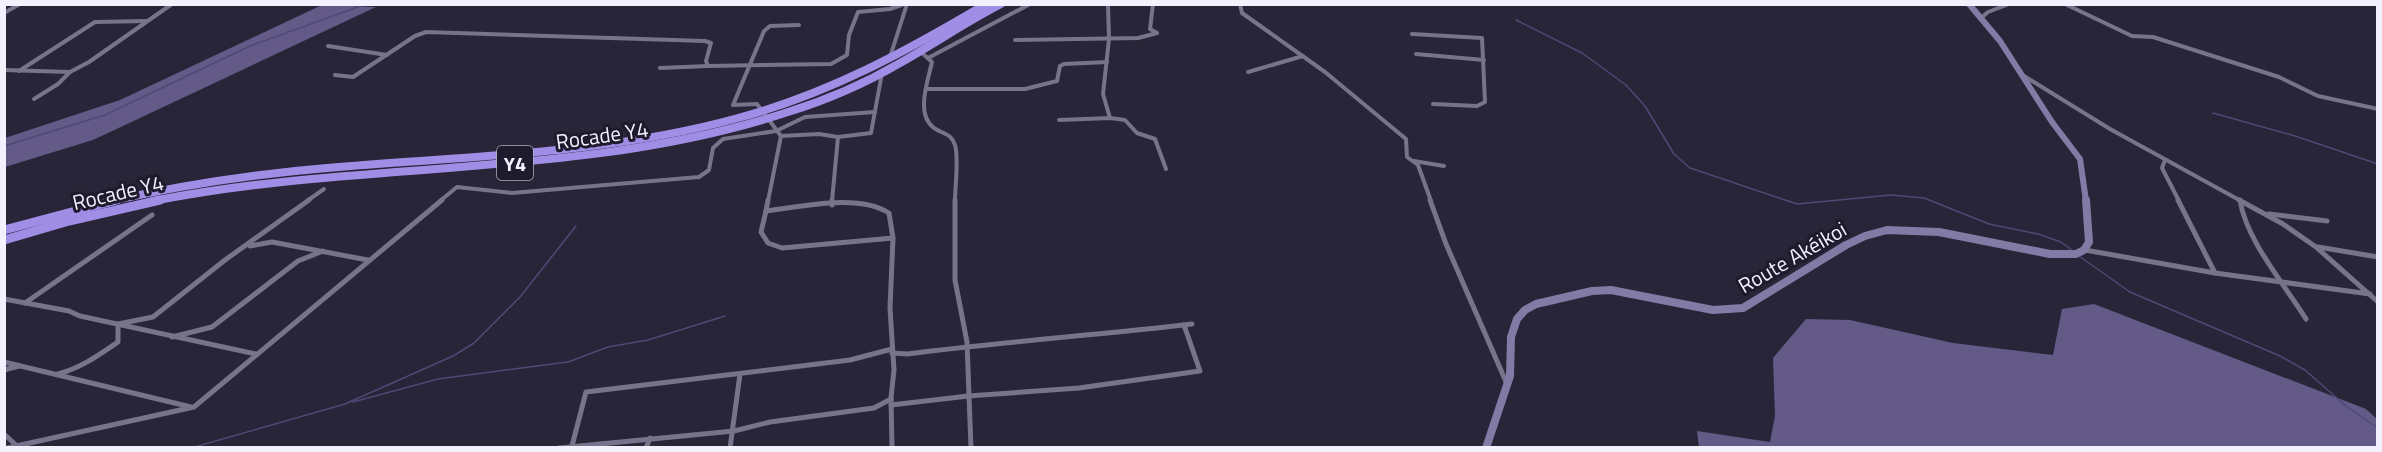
<svg xmlns="http://www.w3.org/2000/svg" width="2382" height="452" viewBox="0 0 2382 452" font-family="'Titillium Web',sans-serif">
	<rect width="100%" height="100%" fill="#282538"/>
	<!-- forest -->
	<g fill="#635a88">
		<polygon points="322,5 376,7 93,140 5,167 5,138 120,100"/>
		<polygon points="2094,304 2366,409 2377,419 2377,447 1699,447 1697,431 1770,442 1775,416 1773,358 1806,319 1850,320 1953,343 2053,355 2062,309"/>
	</g>
	<g fill="none" stroke-linecap="round" stroke-linejoin="round">
		<!-- stream -->
		<g stroke="#514875" stroke-width="1.5">
			<polyline points="553,4 563,4"/>
			<polyline points="1516,20 1582,53 1626,85 1645,106 1674,154 1690,168 1797,204 1891,195 1924,198 1989,224 2038,234 2061,242 2073,251"/>
			<polyline points="2213,113 2295,136 2378,164"/>
			<polyline points="4,146 105,115 250,46 366,4"/>
			<polyline points="2079,256 2130,292 2280,356 2305,370 2346,406 2378,428"/>
			<polyline points="353,402 438,379 568,362 608,347 648,340 725,316"/>
			<polyline points="191,448 345,404 453,356 474,343 520,297 576,226"/>
		</g>
		<!-- street-far1 -->
		<g stroke="#77738a" stroke-width="4">
			<polyline points="1108,4 1109,39 1103,94 1110,118"/>
			<polyline points="1153,4 1150,29 1157,33"/>
			<polyline points="1240,4 1242,13 1325,72 1406,139 1407,157 1418,165 1431,201"/>
			<polyline points="2065,4 2132,36 2153,37 2279,77 2318,96 2378,109"/>
			<polyline points="4,13 20,4"/>
			<polyline points="1981,18 1988,12 2009,4"/>
			<polyline points="799,25 770,26 764,31 733,105 757,104 781,136 819,134 838,137 871,133 882,73"/>
			<polyline points="1412,34 1482,38 1485,102 1477,106 1433,104"/>
			<polyline points="1015,40 1138,38 1157,33"/>
			<polyline points="328,46 387,55"/>
			<path d="M921 52 932 62C928 81 915 114 934 128 943 134 952 134 955 145 959 159 955 186 955 201"/>
			<polyline points="1416,54 1484,60"/>
			<polyline points="890,57 907,4"/>
			<polyline points="928,58 1030,4"/>
			<polyline points="660,68 708,66"/>
			<polyline points="4,70 70,72 58,84 34,99"/>
			<polyline points="19,71 95,22 147,21"/>
			<polyline points="70,72 89,62 172,4"/>
			<polyline points="1248,72 1303,56"/>
			<polyline points="335,75 353,77 415,36 426,32 705,41 711,43 706,61 708,66 831,64 847,55 849,35 858,12 890,9 904,4"/>
			<polyline points="2024,76 2110,129 2241,201"/>
			<polyline points="927,89 1025,89 1057,81 1060,66 1064,64 1107,62"/>
			<polyline points="1059,120 1110,118 1125,120 1137,133 1155,139 1166,169"/>
			<polyline points="2165,160 2162,168 2179,201"/>
			<polyline points="1414,161 1444,166"/>
			<polyline points="307,201 324,189"/>
			<polyline points="440,201 457,187 512,193 699,177 709,170 713,148 723,139 776,131 805,117 875,112"/>
			<polyline points="768,201 781,136"/>
			<polyline points="832,201 838,137"/>
		</g>
		<!-- street -->
		<g stroke="#77738a" stroke-width="5">
			<path d="M768 200 766 211C801 207 858 193 889 213L893 238 890 308 894 370 891 398 892 448"/>
			<polyline points="955,200 955,280 967,342 971,448"/>
			<polyline points="1430,200 1446,244 1507,384"/>
			<polyline points="2178,200 2215,273"/>
			<polyline points="2239,200 2283,224 2316,247 2378,302"/>
			<path d="M2240 200C2246 240 2285 285 2306 319"/>
			<polyline points="832,205 832,200"/>
			<polyline points="766,211 761,232 768,243 782,248 893,238"/>
			<polyline points="2269,214 2327,221"/>
			<polyline points="250,246 272,242 368,260"/>
			<polyline points="2318,247 2378,257"/>
			<polyline points="2085,250 2215,273 2370,294"/>
			<polyline points="4,299 69,311 80,316 256,354"/>
			<polyline points="25,303 152,215"/>
			<polyline points="172,337 212,327 298,261 323,251"/>
			<path d="M892 353 907 354C1002 342 1097 335 1192 324"/>
			<polyline points="4,362 191,407"/>
			<polyline points="4,370 19,366"/>
			<path d="M58 374C81 368 99 355 118 342V324L153 317 225 260 309 200"/>
			<polyline points="891,405 968,396 1079,388 1200,371 1184,325"/>
			<polyline points="4,434 17,446"/>
			<polyline points="572,446 586,392 850,360 892,349"/>
			<polyline points="7,448 194,407 442,200"/>
			<polyline points="559,448 734,431 770,422 874,408 891,399"/>
			<polyline points="646,448 650,438"/>
			<polyline points="730,448 740,374"/>
		</g>
		<!-- secondary-far1 -->
		<polyline stroke="#837ba6" stroke-width="6" points="1969,4 2000,41 2052,122 2080,159 2086,201"/>
		<!-- secondary -->
		<polyline stroke="#837ba6" stroke-width="8" points="1486,448 1510,376 1511,337 1517,319 1525,310 1536,304 1592,291 1611,290 1713,310 1743,308 1846,245 1865,236 1887,230 1939,232 2050,254 2076,254 2084,250 2089,242 2086,200"/>
		<!-- highway-far1 -->
		<g stroke="#a08ee6" stroke-width="8">
			<path d="M111 201C182 185 254 174 327 168 465 156 604 155 738 118 828 94 907 51 986 4"/>
			<path d="M153 201C363 159 582 180 788 112 827 100 864 84 900 63 934 44 966 22 1001 4"/>
		</g>
		<!-- highway -->
		<g stroke="#a08ee6" stroke-width="9">
			<polyline points="4,230 117,200"/>
			<polyline points="4,240 69,221 160,200"/>
		</g>
	</g>
	<g text-anchor="middle" dominant-baseline="central" stroke-width="6" stroke-linejoin="round" paint-order="stroke">
		<!-- shield labels -->
		<rect fill="#1f1b2e" stroke="#b3b1c0" stroke-width="1.5" x="497" y="146" width="36" height="34" rx="4.5"/>
		<g font-size="20" font-weight="bold" fill="#f2f1fe">
			<text x="515" y="163">Y4</text>
		</g>
		<!-- street labels -->
		<g font-size="21" fill="#f2f1fe" stroke="#1f1b2e">
			<text transform="translate(602 135) rotate(-8)">Rocade Y4</text>
			<text transform="translate(118 192) rotate(-13)">Rocade Y4</text>
			<text transform="translate(1792 257) rotate(-30)">Route Akéikoi</text>
		</g>
	</g>
	<!-- border -->
	<rect width="2382" height="452" fill="none" stroke="#f2f1fe" stroke-width="12"/>
</svg>
